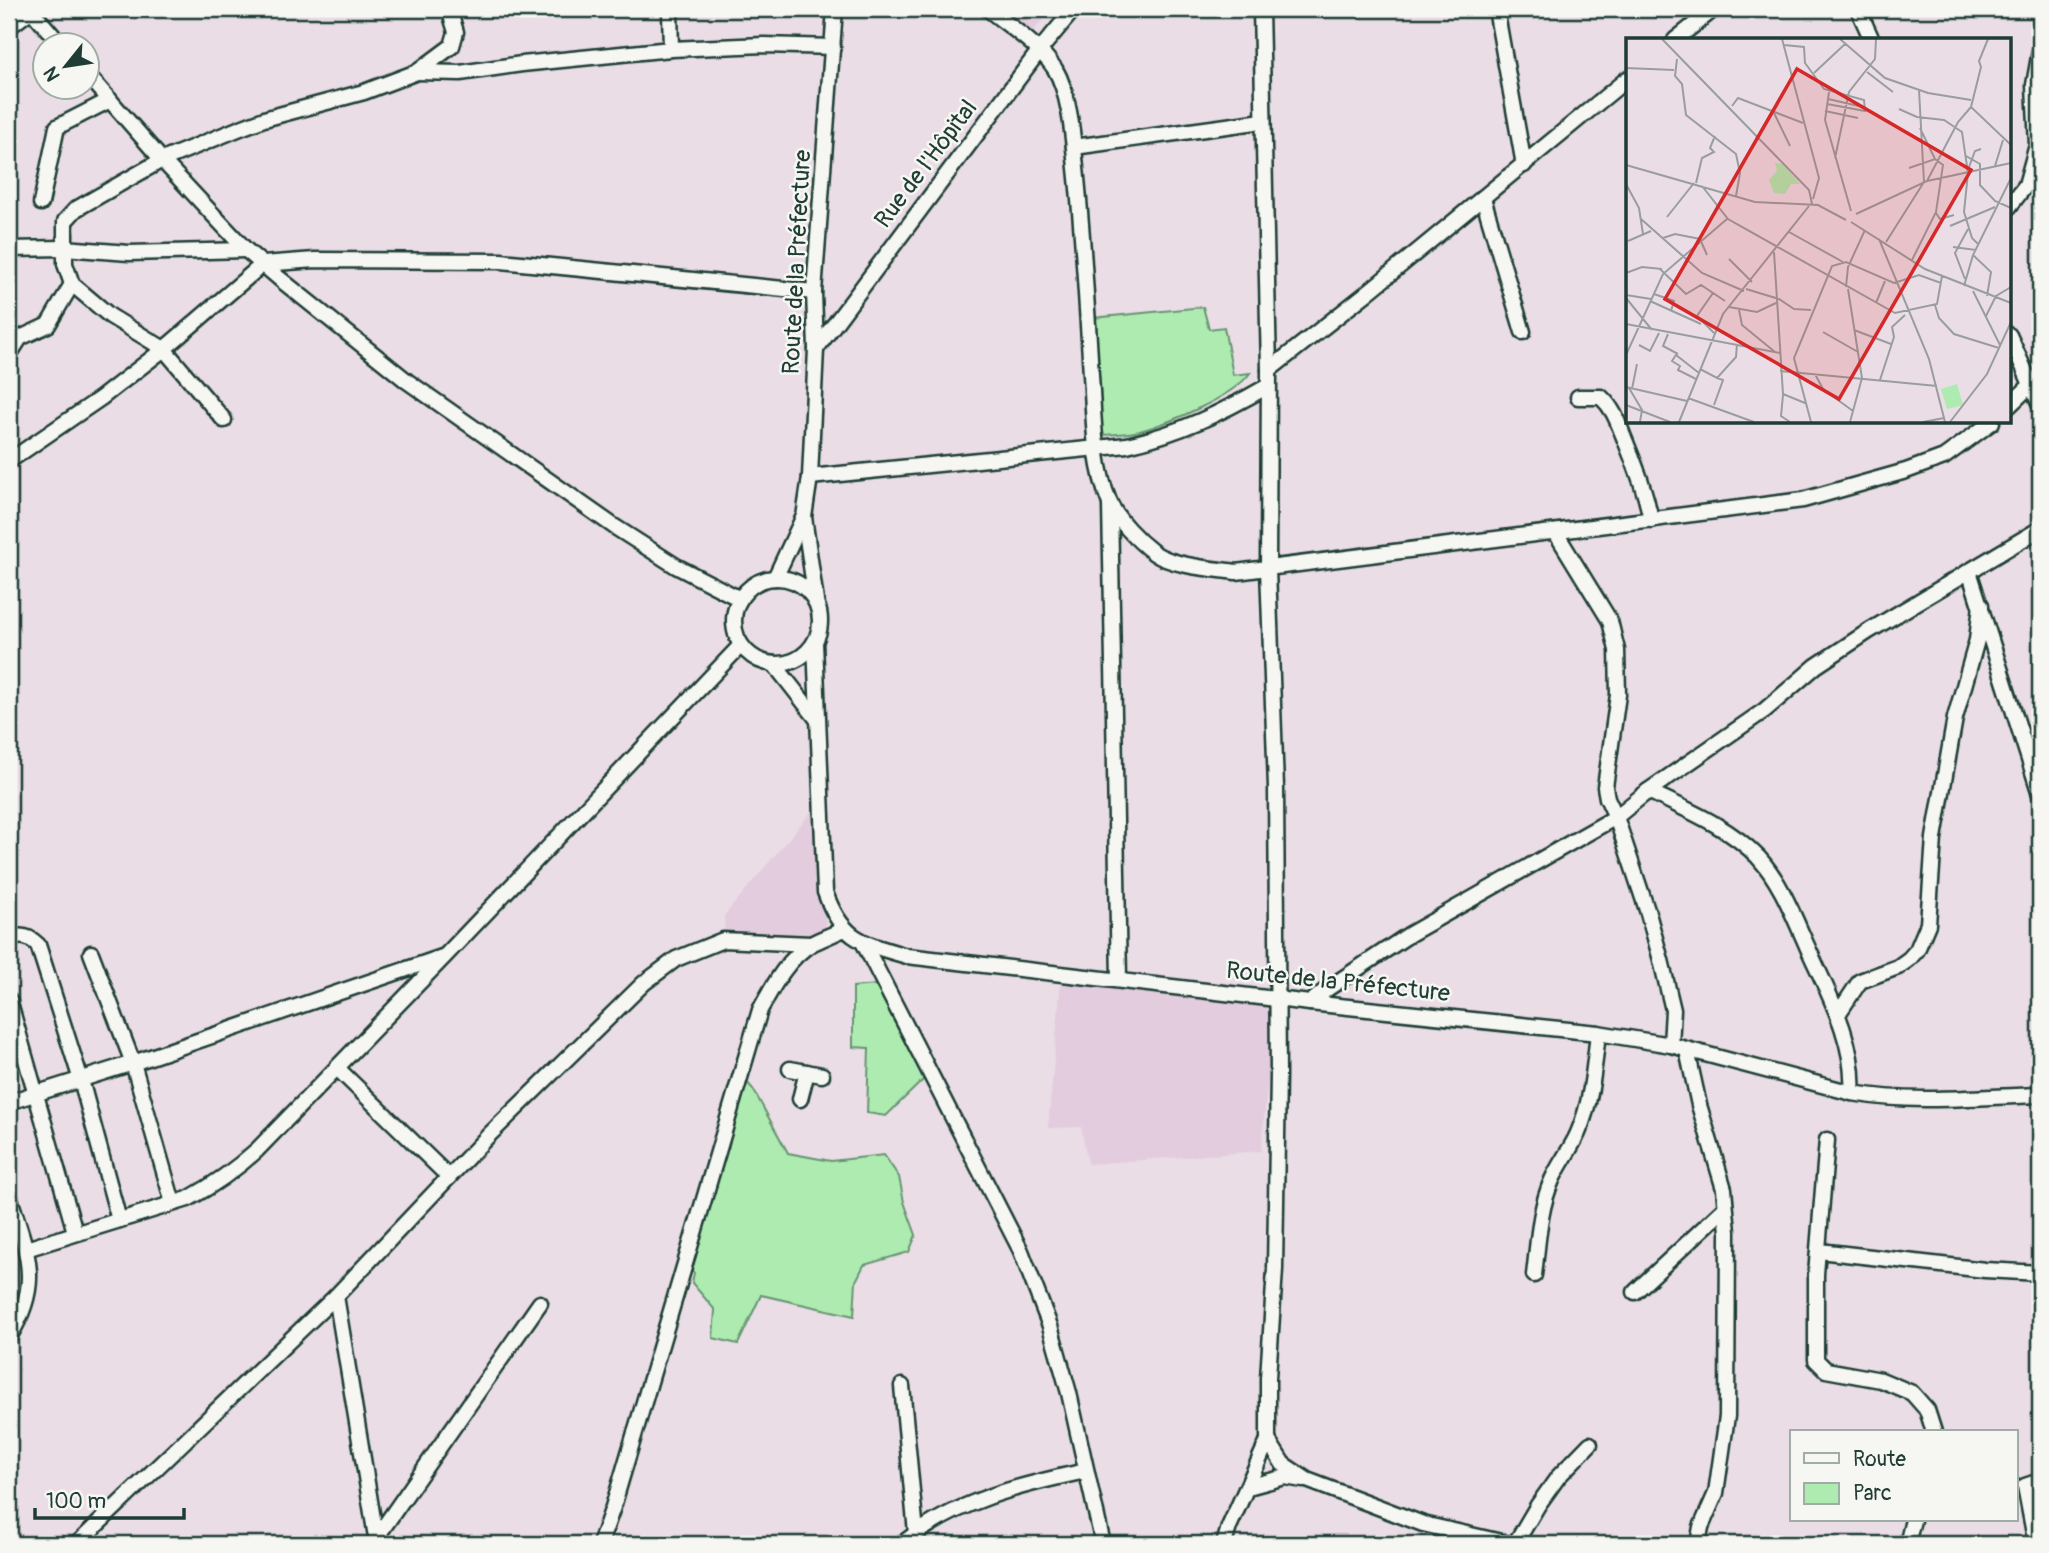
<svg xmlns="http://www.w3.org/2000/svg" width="2049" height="1553" viewBox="0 0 2049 1553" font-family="Pangolin,sans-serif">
	<rect width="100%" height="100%" fill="#eadde6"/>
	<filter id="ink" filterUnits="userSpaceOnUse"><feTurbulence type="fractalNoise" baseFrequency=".0143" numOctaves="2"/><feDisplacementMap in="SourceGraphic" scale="14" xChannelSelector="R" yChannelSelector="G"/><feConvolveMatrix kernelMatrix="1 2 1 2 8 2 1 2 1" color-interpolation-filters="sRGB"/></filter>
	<g filter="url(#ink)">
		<!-- built -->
		<g fill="#e2ccdd">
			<polygon points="995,9 1052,9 1030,35"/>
			<polygon points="818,804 826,928 807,936 725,936 724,916"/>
			<polygon points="1061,982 1275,1003 1261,1151 1088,1164 1081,1127 1048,1128"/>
		</g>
		<!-- green -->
		<g fill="#aeebb1" stroke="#669472" stroke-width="2">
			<path d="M1203 307 1209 329 1224 327 1233 375 1250 373C1233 397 1169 423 1140 431 1128 434 1115 434 1102 435L1093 318Z"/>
			<polygon points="876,985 925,1078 886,1116 867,1113 869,1048 853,1047 853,987"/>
			<polygon points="741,1082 747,1082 753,1089 788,1153 831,1161 884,1155 899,1177 904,1202 916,1235 909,1252 864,1265 856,1281 854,1316 761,1295 738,1344 713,1338 715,1310 692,1283 694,1273 687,1267"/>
		</g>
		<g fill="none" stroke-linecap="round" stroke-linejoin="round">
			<!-- minor casing -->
			<g stroke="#1f3d34" stroke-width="19">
				<g id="minor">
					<polyline points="30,9 62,46"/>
					<path d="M988 9C1010 27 1039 45 1055 69 1070 94 1073 139 1076 168 1083 236 1087 306 1091 375 1094 416 1093 462 1109 501 1117 520 1137 540 1154 553 1172 566 1214 569 1236 572L1803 500 1906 471 1944 457 1992 422"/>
					<polyline points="1496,9 1524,165"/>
					<polyline points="1858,9 1872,40"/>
					<polyline points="670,12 671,49"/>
					<polyline points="9,27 33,9"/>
					<polyline points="1675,40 1714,9"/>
					<polyline points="417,72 460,73 522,64 671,49 764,45 833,47"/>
					<polyline points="88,75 162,160 246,250 280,279 407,381 615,527 676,566 740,599"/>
					<polyline points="1074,147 1263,121"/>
					<polyline points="1483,198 1523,332"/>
					<polyline points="41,203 57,127 110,100"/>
					<polyline points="2009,207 2026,185 2037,145 2034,85 2040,51"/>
					<polyline points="9,249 64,248 129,253 246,250"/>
					<polyline points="2009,335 2040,405"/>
					<polyline points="816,349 1039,51 1074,9"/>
					<polyline points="9,355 20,338 48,325 72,284"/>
					<polyline points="1269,370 1367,293 1627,79"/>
					<path d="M1578 397H1601C1613 408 1617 420 1623 435 1635 465 1645 488 1651 520"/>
					<polyline points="2009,406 2040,376"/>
					<polyline points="224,420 164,349 110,316 72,284 65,264 65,221 76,209 162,160 238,129 264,119 364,92 417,72 452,46 456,32 449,9"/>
					<polyline points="9,461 101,398 164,349 263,264 315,260 501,261 814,292"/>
					<path d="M810 477 1127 445C1180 433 1221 413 1268 386"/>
					<polyline points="1110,505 1119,979"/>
					<polyline points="1556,533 1610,621 1617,650 1618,695 1605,787 1607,798 1616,817 1648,913 1661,960 1673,1010 1671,1045"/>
					<polyline points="1969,571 2040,794"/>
					<polyline points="775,578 803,518"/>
					<circle cx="777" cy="621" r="43"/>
					<polyline points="816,601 804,517 810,477 816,349 814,292 835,9"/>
					<path d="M815 642 825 892C842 940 862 943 907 956L1310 1003 1598 1033 1671 1045 1852 1093C1917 1104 1975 1097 2040 1095"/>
					<polyline points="774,664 817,719"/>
					<path d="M1648 791C1685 809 1728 826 1758 857 1781 882 1793 915 1807 946 1827 991 1856 1042 1852 1093"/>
					<path d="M9 940C20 934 29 936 38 945L81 1080 119 1220"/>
					<polyline points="864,944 1021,1251 1050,1326 1069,1393 1103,1544"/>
					<polyline points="91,953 133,1063 173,1203"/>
					<polyline points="9,1000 75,1232"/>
					<polyline points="1310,1003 1327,989 1410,934 1616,817 1648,791 1765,710 1816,666 1869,631 2040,529"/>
					<polyline points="1838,1014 1860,981 1898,967 1909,959 1917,950 1928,924 1934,838 1955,718 1977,640 1981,605"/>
					<polyline points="1687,1050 1699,1105 1724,1189 1728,1232 1727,1416 1716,1493 1701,1527 1698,1544"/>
					<polyline points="337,1068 449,1177"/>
					<polyline points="790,1069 822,1075"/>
					<polyline points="800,1099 807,1072"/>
					<polyline points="9,1102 133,1063 442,957"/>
					<polyline points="1827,1140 1816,1274 1816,1360 1826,1370 1881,1380 1912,1393 1927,1410 1934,1432"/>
					<path d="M9 1195C26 1252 44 1281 9 1337"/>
					<path d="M26 1249 188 1199C214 1185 235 1170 257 1150L445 956 741 645"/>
					<polyline points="1819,1251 1985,1270 2040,1273"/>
					<path d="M1534 1275C1538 1244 1539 1209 1552 1180 1559 1164 1571 1149 1578 1133 1592 1101 1594 1067 1598 1033"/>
					<polyline points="1635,1292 1725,1208"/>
					<polyline points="336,1296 377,1543"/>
					<polyline points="902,1386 916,1533"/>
					<polyline points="1268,1440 1283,1464 1307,1480 1423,1524 1510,1544"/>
					<polyline points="1248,1487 1285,1477 1303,1480"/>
					<polyline points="376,1538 540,1303"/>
					<polyline points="77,1544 336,1296 488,1136 644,983 676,959 723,940 811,944"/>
					<path d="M600 1544 613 1507 760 1010C773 986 788 957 813 943 823 938 834 934 844 929"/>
					<path d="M902 1544C955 1501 1020 1485 1086 1471"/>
					<polyline points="1224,1544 1229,1527 1268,1440 1268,1378 1275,1269 1278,1074 1276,787 1268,569 1269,370 1261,9"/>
					<polyline points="1515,1544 1538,1505 1558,1477 1590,1444"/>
					<polyline points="1907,1544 1913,1520"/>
					<polyline points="2036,1544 2025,1486 2040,1481"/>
				</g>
			</g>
			<!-- minor -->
			<use href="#minor" stroke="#f6f6f2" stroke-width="14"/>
		</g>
	</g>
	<g text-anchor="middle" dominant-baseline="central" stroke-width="5" stroke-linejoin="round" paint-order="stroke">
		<!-- street labels -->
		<g font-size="24" fill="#1f3d34" stroke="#f6f6f2">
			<text transform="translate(926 164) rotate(-53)">Rue de l'Hôpital</text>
			<text transform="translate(797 262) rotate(-87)">Route de la Préfecture</text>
			<text transform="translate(1338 982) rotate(6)">Route de la Préfecture</text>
		</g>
	</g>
	<!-- overview -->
	<g transform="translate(1626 38)">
		<rect width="385" height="385" fill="#eadde6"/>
		<path d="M149 125 157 126 174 146H165L159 156 148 155 143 142 151 133ZM331 346 337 367 321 371 315 351Z" fill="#aeebb1"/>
		<path fill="none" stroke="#999d9f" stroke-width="2" d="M36 1 183 152 186 166M156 1 193 140 187 161M214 1 259 40 302 55 345 62M362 1 353 23 355 29 345 69 385 107M158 7 178 9 179 25 198 51 238 62 239 73 201 66M51 21 49 38 56 46 60 77 110 116 114 135 110 158M0 30 48 32M241 34 267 54M188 35 219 6M203 54 199 82 225 173M202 61 237 69M106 68 112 60 177 85M273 71 291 79 318 82 336 94 342 135 338 174 346 200 353 207M199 73 232 80M148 75 164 108M294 90 309 121M340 118 354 126V147L369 163 385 170M209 120 223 54 249 21 250 1M0 127 129 164 192 167 220 182M369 128 377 102M343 129 349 113 355 111M283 130 309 121 317 127 310 174 286 222M301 143 332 84 345 69M70 145 76 120 88 114 84 110 89 98M0 146 13 170 17 196M76 148 102 181 269 275 311 266 316 238M310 175 314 181 328 177M230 176 301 143 385 125M41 179 68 145M15 181 76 235 118 253M225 184 299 231 385 265M324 188 369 169M163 194 217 224M37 200 49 196 74 201 81 217M253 201 303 321 319 384M2 203 25 193M260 204 298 144 293 52M327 209 350 212M148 214 157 356 179 365M347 217 365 234 361 258M103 221 126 244M34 231 60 256 75 247 99 263M0 235 16 229 36 231M339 241 329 215 342 191M338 248 347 217 385 140M220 249 222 229 239 192M120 251 153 261 168 271 185 272M222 251 236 340 224 384M347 253 374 307M87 255 71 278 88 295M28 256 48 263 45 273M0 257 25 261M0 260 26 292M24 263 75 286M250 265 259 243M309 267 313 280 328 296 373 310M103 269 131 274 150 265M113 272 116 287 149 314M360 278 370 258 385 249M0 286 154 315M228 292 265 306M197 294 232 314M42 296 37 308 52 316M13 307 24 313 33 295M0 317 37 236 101 181M74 331 91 340 110 319 111 306M154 333 311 348M189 336 197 351 227 373M70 341 52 332 54 328 46 323 50 317 73 335M254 342 268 299 266 289 279 277M0 349 61 363M3 350 16 372 14 384M6 351 11 326M157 357 155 378 164 384M62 360 128 384M0 367 44 384M88 367 97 342 91 340M53 384 97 276 183 168M185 384 168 320 206 228 220 224 268 245 293 237 315 245M297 384 318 380M324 384 361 336 385 284"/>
		<path fill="#d62828" fill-opacity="0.15" stroke="#d62828" stroke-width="3.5" d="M171 31 345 132 213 361 39 261Z"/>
		<rect width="385" height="385" fill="none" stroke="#1f3d34" stroke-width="3.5"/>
	</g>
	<!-- margin -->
	<rect width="2049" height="1553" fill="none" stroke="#f6f6f2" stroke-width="35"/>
	<rect x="18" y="18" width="2014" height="1518" fill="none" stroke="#1f3d34" stroke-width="2.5" filter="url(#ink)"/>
	<!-- legend -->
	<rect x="1790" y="1430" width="228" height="91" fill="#f6f6f2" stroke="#a0aca6" stroke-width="2"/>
	<rect x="1804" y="1453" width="35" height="10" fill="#f6f6f2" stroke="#a0aca6" stroke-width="2"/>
	<text x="1853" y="1466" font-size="21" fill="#1f3d34">Route</text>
	<rect x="1804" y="1483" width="35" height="21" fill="#aeebb1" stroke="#a0aca6" stroke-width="2"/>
	<text x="1853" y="1500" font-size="21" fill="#1f3d34">Parc</text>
	<!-- north arrow -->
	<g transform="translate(66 66) rotate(240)"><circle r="33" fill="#f6f6f2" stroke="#a0aca6" stroke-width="2"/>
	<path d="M0-5L12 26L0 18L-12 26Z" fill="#1f3d34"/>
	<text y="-10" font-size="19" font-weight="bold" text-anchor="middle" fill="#1f3d34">N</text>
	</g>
	<!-- scale -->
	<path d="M35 1508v10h149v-10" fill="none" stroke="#1f3d34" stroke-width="3.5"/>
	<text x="46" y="1508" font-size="21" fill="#1f3d34" stroke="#f6f6f2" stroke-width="5" paint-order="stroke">100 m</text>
</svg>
